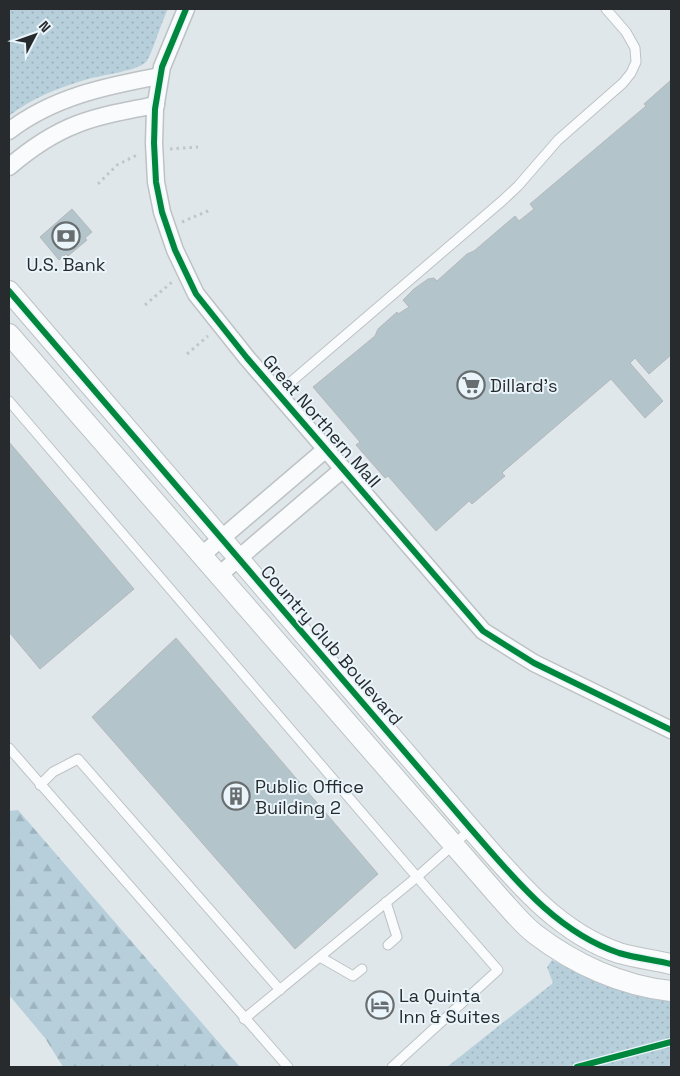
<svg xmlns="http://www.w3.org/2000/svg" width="680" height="1076" viewBox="0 0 680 1076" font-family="'Space Grotesk',sans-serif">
	<defs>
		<pattern id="grass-dots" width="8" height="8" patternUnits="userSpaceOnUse" patternTransform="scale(1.25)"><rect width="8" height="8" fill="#b6cfdb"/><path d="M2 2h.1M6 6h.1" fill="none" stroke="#9cb2bc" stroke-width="1.8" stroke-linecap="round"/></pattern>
		<pattern id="forest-firs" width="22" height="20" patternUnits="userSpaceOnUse" patternTransform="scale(1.25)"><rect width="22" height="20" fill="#b6cfdb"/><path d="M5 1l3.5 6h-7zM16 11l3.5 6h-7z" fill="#9cb2bc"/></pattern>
	</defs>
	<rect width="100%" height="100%" fill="#e0e7ea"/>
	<!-- grass -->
	<g fill="url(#grass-dots)">
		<path d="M9 9H168C162 20 152 55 146 62 137 71 102 75 88 79 60 87 32 98 9 116Z"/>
		<polygon points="552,960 605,986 636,995 671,1000 671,1067 447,1067 553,983 547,967"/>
	</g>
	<!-- forest -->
	<polygon fill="url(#forest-firs)" points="18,810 240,1067 63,1067 45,1038 9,995 9,811"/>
	<!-- building -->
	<g fill="#b4c4cb" stroke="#b3b8bb">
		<polygon points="671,80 671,355 649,374 635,358 630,363 663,401 645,418 611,379 505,470 502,473 505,476 472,504 469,501 436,531 388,476 385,478 356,445 360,442 313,387 375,336 378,329 397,312 398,314 409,307 403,300 414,289 428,279 434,278 437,281 467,254 474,251 515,216 519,221 534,209 530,204 646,106 644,104"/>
		<polygon points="72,209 92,232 85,238 87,240 68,256 66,254 59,260 40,237"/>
		<polygon points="9,442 134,589 40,669 9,632"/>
		<polygon points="176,638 378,874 295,949 92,717"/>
	</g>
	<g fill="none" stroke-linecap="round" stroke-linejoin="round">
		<!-- service casing -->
		<g stroke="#bdc2c5" stroke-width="11">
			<g id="service">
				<polyline points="278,393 502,201 518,186 558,140 623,83 631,73 636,62 635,48 626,32 606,9"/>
				<polyline points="9,401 417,877 244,1019"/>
				<polyline points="9,748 288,1067"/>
				<polyline points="40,785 53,772 78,759 280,990"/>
				<polyline points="386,902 397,937 388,945"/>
				<polyline points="320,957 353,976 362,969"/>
				<polyline points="392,1067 498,970 417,877 471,829"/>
			</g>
		</g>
		<!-- minor casing -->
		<g stroke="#bdc2c5" stroke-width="19">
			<g id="minor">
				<polyline points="186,9 162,67 155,109 154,143 156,182 162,212 175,250 196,294 247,358 483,631 534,663 671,730"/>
				<path d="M9 131C53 97 106 86 160 76"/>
				<path d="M9 167C60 123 92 117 156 105"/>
				<polyline points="202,555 326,449"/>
				<polyline points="219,575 343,469"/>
			</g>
		</g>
		<!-- tertiary casing -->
		<g stroke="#bdc2c5" stroke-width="22">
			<g id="tertiary">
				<path d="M9 291 471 829C513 877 556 932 619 953 636 958 654 960 671 964"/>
				<path d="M9 334 500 898C511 910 522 924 535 934 574 964 622 986 671 991"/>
			</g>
		</g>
		<!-- path -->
		<g stroke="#c2c5c5" stroke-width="3" stroke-dasharray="2.5 4" stroke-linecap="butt">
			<polyline points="170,149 198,147"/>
			<polyline points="98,184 117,165 139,154"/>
			<polyline points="182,222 210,210"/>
			<polyline points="145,305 172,282"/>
			<polyline points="187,354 208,336"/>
		</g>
		<!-- service -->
		<use href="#service" stroke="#fafbfc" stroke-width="9"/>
		<!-- minor -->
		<use href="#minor" stroke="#fafbfc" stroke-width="16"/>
		<!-- tertiary -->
		<use href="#tertiary" stroke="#fafbfc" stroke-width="20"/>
		<!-- cycleway casing -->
		<g stroke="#e9f5fb" stroke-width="9">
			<g id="cycleway">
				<polyline points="186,9 162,67 155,109 154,143 156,182 162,212 175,250 196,294 247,358 483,631 534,663 671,730"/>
				<path d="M9 291 471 829C513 877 556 932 619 953 636 958 654 960 671 964"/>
				<polyline points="577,1067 671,1042"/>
			</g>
		</g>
		<!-- cycleway -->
		<use href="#cycleway" stroke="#00873e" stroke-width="6"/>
	</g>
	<!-- icons -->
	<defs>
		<g id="bank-ring" transform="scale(1.4375)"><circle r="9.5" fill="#e9f5fb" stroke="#686d6f" stroke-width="1.5"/><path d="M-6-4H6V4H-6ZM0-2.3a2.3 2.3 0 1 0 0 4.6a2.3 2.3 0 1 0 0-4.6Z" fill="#686d6f"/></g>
		<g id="supermarket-ring" transform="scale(1.4375)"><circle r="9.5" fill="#e9f5fb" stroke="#686d6f" stroke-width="1.5"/><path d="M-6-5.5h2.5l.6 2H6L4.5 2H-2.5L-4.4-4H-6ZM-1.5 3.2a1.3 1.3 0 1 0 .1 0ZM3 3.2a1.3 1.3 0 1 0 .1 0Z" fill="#686d6f"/></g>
		<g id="building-ring" transform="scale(1.4375)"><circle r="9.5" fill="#e9f5fb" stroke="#686d6f" stroke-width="1.5"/><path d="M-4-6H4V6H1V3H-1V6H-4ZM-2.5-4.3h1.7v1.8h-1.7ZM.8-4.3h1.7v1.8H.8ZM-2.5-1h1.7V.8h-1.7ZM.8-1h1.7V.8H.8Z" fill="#686d6f"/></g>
		<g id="hotel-ring" transform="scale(1.4375)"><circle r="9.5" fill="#e9f5fb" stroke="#686d6f" stroke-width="1.5"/><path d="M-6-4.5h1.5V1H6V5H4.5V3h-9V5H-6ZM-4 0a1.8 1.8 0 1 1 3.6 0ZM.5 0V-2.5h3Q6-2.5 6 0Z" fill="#686d6f"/></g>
	</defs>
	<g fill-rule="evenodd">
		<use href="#bank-ring" x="66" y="236"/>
		<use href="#supermarket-ring" x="471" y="385"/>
		<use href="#building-ring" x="236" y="796"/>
		<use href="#hotel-ring" x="380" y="1005"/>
	</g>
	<g text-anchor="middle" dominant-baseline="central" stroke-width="4" stroke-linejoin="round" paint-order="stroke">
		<!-- poi labels -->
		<g font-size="18" fill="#272b2d" stroke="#e9f5fb" text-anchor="start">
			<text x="66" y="264" text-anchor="middle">U.S. Bank</text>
			<text x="490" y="385">Dillard's</text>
			<text x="255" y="786">Public Office<tspan x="255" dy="21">Building 2</tspan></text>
			<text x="399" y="995">La Quinta<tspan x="399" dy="21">Inn &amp; Suites</tspan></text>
		</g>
		<!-- street labels -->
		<g font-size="18" fill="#272b2d" stroke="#e9f5fb">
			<text transform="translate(322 421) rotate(49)">Great Northern Mall</text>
			<text transform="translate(332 645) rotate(49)">Country Club Boulevard</text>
		</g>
	</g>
	<!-- border -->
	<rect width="680" height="1076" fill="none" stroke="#272b2d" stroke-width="20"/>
	<!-- north arrow -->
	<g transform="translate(35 35) rotate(49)" stroke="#e9f5fb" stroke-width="4" paint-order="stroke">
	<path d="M0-4L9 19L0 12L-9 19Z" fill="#272b2d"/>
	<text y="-8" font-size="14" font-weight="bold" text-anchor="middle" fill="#272b2d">N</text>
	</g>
</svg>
